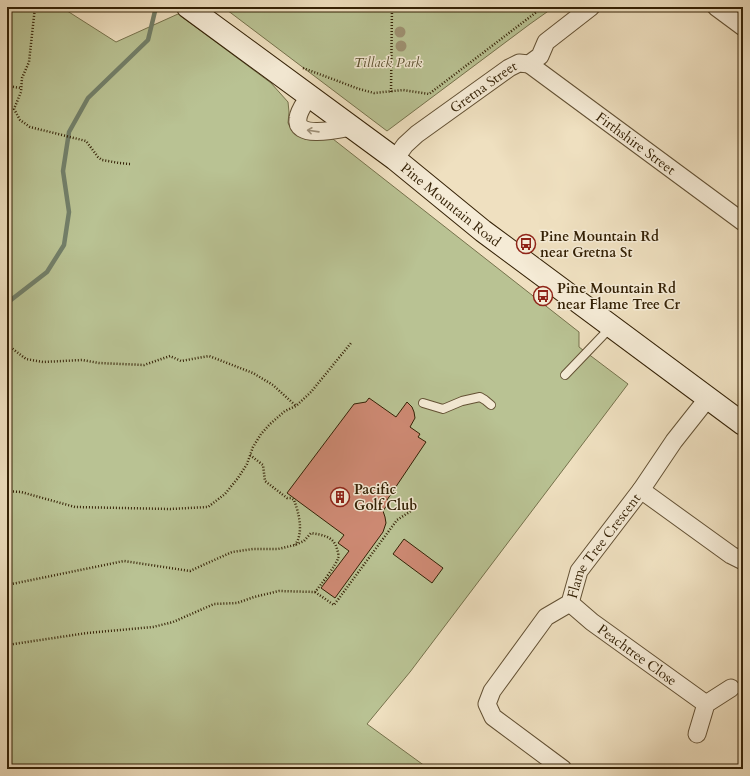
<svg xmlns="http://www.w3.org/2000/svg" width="750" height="776" viewBox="0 0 750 776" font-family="Cardo,serif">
	<rect width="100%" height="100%" fill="#efe0c0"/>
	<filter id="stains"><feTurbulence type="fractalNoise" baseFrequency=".005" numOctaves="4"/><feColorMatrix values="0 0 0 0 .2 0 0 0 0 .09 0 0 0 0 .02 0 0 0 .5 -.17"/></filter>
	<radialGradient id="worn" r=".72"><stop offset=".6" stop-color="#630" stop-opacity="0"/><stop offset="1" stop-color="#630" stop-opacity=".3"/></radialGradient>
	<!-- green -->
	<g fill="#b9c293" stroke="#76724c">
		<polygon points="7,7 61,7 116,42 178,14 271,83 288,102 289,112 288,123 294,133 305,139 321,138 333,139 579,332 579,347 628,384 410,672 367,724 429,769 7,769"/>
		<polygon points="223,7 554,7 530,24 387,131"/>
	</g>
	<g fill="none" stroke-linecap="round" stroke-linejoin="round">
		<!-- stream -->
		<polyline stroke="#727f69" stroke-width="4.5" points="7,303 47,272 64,245 69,212 63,171 69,132 88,98 148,40 156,7"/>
	</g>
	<!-- building -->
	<g fill="#ce8a74" stroke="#342105">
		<polygon points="369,398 396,417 407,402 412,407 414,412 415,418 410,427 420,434 418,437 426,442 387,500 389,502 383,511 385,517 386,523 383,532 335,598 321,588 349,551 338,543 344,535 287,493 354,404 366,402"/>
		<polygon points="404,539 443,568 432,583 393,554"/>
	</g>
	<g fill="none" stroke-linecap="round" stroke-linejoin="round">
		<!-- lane casing -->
		<g stroke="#635134" stroke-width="10">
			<g id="lane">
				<polyline points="565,375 611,327"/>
				<polyline points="423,403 443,409 462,401 480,397 485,400 491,405"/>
			</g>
		</g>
		<!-- street casing -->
		<g stroke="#635134" stroke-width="19">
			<g id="street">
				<polyline points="716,7 743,27"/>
				<path id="s1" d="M529 64 743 222"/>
				<path d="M309 96C305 103 299 110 298 118 294 140 340 129 351 127"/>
				<path id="s2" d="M395 159 405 145 417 134 509 68 519 63 529 64 540 56 546 42 591 7"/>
				<polyline points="641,490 731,555 743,561"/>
				<path id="s3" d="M570 603 592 622 706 704"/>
				<polyline points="697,734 706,704 731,688"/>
				<path id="s4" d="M563 769 493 717 487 704 492 691 546 617 570 603 579 571 641 490 674 441 708 398"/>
			</g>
		</g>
		<!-- secondary casing -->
		<g stroke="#342105" stroke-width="24">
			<g id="secondary">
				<path id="s5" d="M188 7 395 159 483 231 743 424"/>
			</g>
		</g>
		<!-- path -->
		<g stroke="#342105" stroke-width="2.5" stroke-dasharray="1 2" stroke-linecap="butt">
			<polyline points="35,7 29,62 22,78 21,92 14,109 20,120 30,127 86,141 98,157 102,160 119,163 130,164"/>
			<polyline points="303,68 359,89 374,93 403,90 429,94 543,7"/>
			<polyline points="7,86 21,88"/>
			<polyline points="391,92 392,7"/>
			<polyline points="7,342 9,346 26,359 43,362 82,360 99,363 144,365 170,356 181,361 209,356 253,373 273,385 296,406"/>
			<path d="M250 455 263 465 265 481 287 498H291L294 500C299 513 304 533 295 545"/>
			<polyline points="7,491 21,492 75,507 170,509 208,507 225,494 238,478 247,464 253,447 261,434 270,424 285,411 296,406 311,392 351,343"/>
			<path d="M7 585 124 561 190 571 232 552 253 549H278L295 545 304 541 311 533C322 535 334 536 337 549 338 552 339 556 338 558 337 564 320 586 315 592L279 591 254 597 237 603 214 604 173 622 153 627 87 633 7 645"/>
			<polyline points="315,592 334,605 397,520 414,509"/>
		</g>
		<!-- lane -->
		<use href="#lane" stroke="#f5ebd6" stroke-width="8"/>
		<!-- street -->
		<use href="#street" stroke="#f5ebd6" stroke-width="17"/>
		<!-- secondary -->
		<use href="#secondary" stroke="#f5ebd6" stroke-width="22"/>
	</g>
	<!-- trees -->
	<g fill="#9e9171">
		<circle cx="400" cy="32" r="5.5"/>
		<circle cx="401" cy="46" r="5.5"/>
	</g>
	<!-- one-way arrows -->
	<defs><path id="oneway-shaft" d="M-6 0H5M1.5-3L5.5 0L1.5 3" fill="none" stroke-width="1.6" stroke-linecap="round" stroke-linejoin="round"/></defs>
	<use stroke="#9e9078" href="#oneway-shaft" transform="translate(313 131) rotate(-172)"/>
	<!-- icons -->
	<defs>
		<g id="bus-ring" transform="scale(1)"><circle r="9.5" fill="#f5ebd6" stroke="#8f2418" stroke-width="1.5"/><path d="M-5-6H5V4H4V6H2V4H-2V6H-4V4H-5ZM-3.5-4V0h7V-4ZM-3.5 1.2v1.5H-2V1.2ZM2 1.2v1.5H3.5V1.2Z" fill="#8f2418"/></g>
		<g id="building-ring" transform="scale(1)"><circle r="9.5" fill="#f5ebd6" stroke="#8f2418" stroke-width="1.5"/><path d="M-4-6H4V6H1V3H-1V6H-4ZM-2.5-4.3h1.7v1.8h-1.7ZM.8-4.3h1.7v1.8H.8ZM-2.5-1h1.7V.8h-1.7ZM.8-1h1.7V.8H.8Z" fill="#8f2418"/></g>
	</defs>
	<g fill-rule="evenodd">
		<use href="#bus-ring" x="526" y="244"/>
		<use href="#bus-ring" x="543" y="296"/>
		<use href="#building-ring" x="340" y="497"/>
	</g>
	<g text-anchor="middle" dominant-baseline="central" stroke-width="3" stroke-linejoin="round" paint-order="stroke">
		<!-- park labels -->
		<g font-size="14" font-style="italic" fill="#5c5130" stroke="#f5ebd6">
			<text x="388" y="62">Tillack Park</text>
		</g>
		<!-- street labels -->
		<g font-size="14" fill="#342105" stroke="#f5ebd6">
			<text stroke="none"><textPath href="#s2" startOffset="115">Gretna Street</textPath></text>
			<text stroke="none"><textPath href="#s1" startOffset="133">Firthshire Street</textPath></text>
			<text stroke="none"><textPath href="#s5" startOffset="329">Pine Mountain Road</textPath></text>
			<text stroke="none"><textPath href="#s4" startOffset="302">Flame Tree Crescent</textPath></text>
			<text stroke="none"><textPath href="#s3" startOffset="85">Peachtree Close</textPath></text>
		</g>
		<!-- poi labels -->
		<g font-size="14" font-weight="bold" fill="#342105" stroke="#f5ebd6" text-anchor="start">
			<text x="540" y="236">Pine Mountain Rd<tspan x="540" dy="16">near Gretna St</tspan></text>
			<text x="557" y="288">Pine Mountain Rd<tspan x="557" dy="16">near Flame Tree Cr</tspan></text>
			<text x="354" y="489">Pacific<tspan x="354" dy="16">Golf Club</tspan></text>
		</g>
	</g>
	<!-- margin -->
	<rect width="750" height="776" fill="none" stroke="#efe0c0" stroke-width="24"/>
	<rect x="8" y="8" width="734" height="760" fill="none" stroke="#342105" stroke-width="2"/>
	<rect x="12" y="12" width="726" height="752" fill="none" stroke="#342105"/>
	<rect width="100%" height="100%" filter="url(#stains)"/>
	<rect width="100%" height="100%" fill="url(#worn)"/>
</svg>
